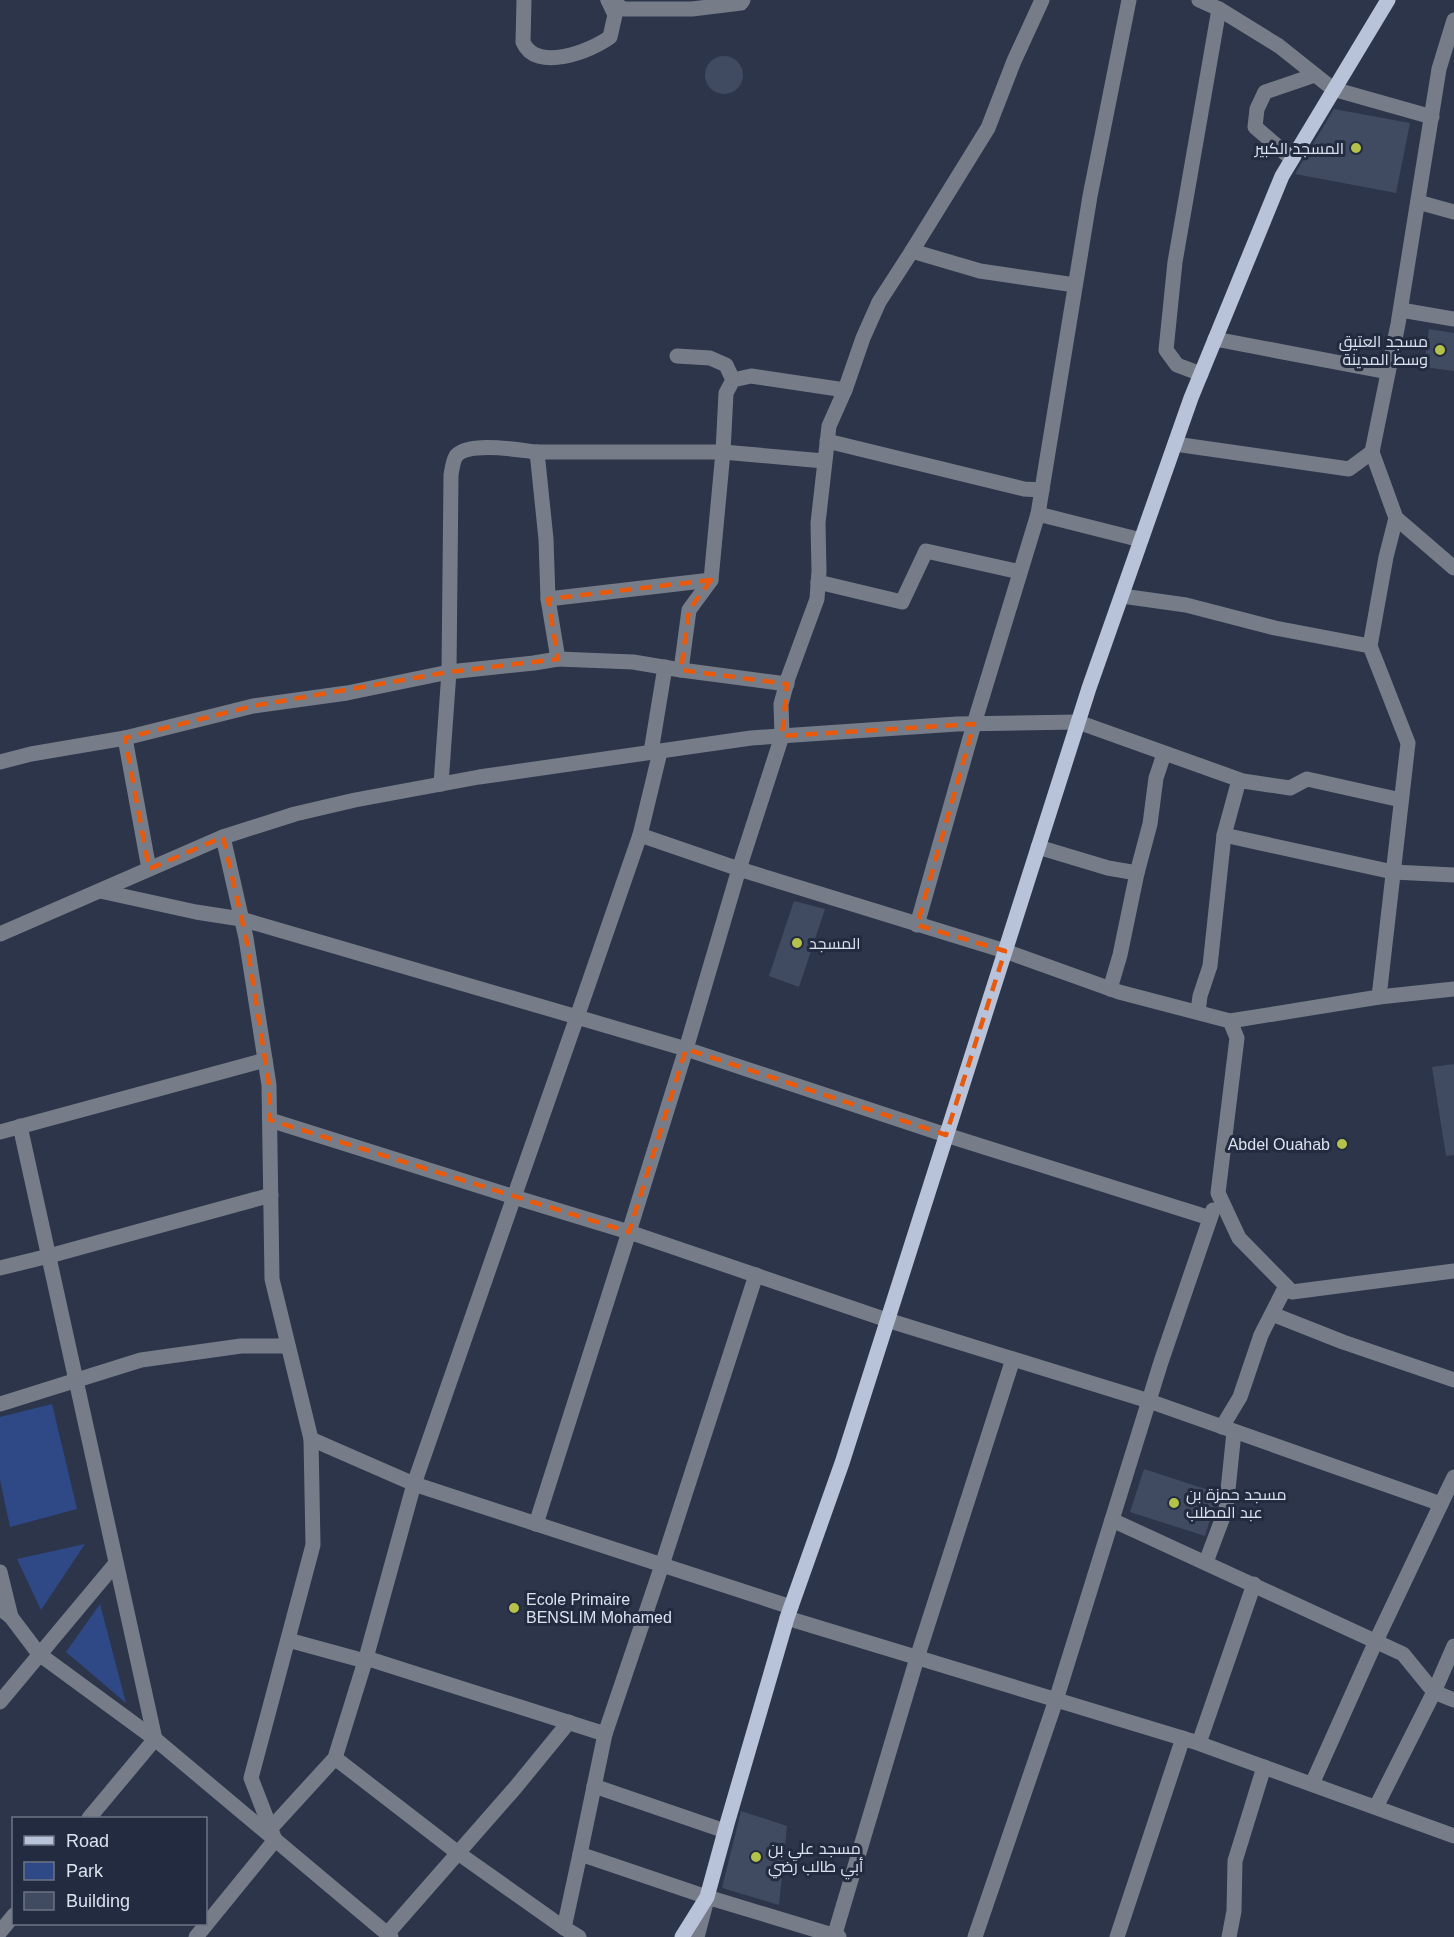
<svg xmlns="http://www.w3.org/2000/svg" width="1454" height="1937" viewBox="0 0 1454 1937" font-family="Arial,Cairo,sans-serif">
	<rect width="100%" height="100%" fill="#2c354a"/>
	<!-- green -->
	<g fill="#2f4886">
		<polygon points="52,1404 77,1509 10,1527 0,1480 0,1417"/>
		<polygon points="85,1544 41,1610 17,1559"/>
		<polygon points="100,1604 126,1703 66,1652"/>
	</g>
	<!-- building -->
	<g fill="#404a60">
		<circle cx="724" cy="75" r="19"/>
		<polygon points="1334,109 1410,123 1396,193 1295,174"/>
		<polygon points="1429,329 1454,333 1454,371 1424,367"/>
		<polygon points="794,901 825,909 799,987 769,976"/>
		<polygon points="1454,1064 1454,1155 1446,1156 1432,1067"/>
		<polygon points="1144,1469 1218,1493 1205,1536 1130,1512"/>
		<polygon points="741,1811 787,1826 779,1905 722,1888"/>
	</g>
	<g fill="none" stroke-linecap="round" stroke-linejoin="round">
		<!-- minor -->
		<g stroke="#777d88" stroke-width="15">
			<path d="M524 0 523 42C536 73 591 51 610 37L615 15 608 0"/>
			<polyline points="608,0 624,9 692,9 741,3 743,0"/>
			<polyline points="1042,0 1014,61 988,128 912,251 980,271 1075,285"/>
			<polyline points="1199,0 1219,9 1279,46 1333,89 1432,117"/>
			<polyline points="1454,20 1439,69 1398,324 1372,452 1396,518 1454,568"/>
			<polyline points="1292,159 1255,127 1257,109 1265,92 1315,75"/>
			<polyline points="1418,202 1454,212"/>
			<polyline points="1401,310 1454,319"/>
			<polyline points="1215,339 1388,372"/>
			<polyline points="677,356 710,358 726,365 733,380"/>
			<polyline points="1201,374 1177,365 1166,350 1175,262 1219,9"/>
			<polyline points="827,441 1024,489 1042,490"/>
			<polyline points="1175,444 1349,469 1372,452"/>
			<polyline points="1038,514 1090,196 1129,0"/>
			<polyline points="818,582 902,602 926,551 1020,572"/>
			<polyline points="1122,596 1186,605 1275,628 1370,646 1386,557 1396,518"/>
			<polyline points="548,599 711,580"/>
			<polyline points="1370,646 1408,743 1379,997"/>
			<polyline points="681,670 633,662 558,659 548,599 546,539 537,452 723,452 726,393 733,380 751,376 845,390"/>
			<polyline points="787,684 681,670 689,610 711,580 723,452 824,461"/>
			<polyline points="651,752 665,667"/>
			<polyline points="660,752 640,835 739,869 782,736 781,704 788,678 817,599 819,571 818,523 829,426 845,390 863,338 879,302 912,251"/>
			<polyline points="0,762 31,754 125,738"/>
			<polyline points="1239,780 1224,835 1393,872 1454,875"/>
			<polyline points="441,784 449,672 534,663 558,659"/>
			<polyline points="1038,847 1108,868 1137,873 1120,955 1110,989"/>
			<path d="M149 869 125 738 253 706 347 693 449 672 451 475C452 469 453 461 456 456 469 441 518 450 537 452"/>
			<polyline points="1137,873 1150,824 1156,778 1164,754"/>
			<polyline points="100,891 196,912 241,919 577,1017 514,1197 629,1232 686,1049 577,1017 640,835"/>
			<polyline points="917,925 974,724 1038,514 1141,540"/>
			<polyline points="0,934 223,837 295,814 355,800 479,777 751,738 957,724 1078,722 1243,781 1290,788 1307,779 1401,800"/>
			<polyline points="1198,1012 1200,996 1210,966 1224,835"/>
			<polyline points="1230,1021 1379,997 1454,989"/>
			<polyline points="270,1120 514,1197 414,1484 311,1439"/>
			<polyline points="20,1126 155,1739 89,1818"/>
			<polyline points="0,1132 265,1060"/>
			<polyline points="1210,1218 946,1135 686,1049 739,869 1005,951 1119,992 1230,1021 1237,1038 1218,1193 1239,1238 1292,1292 1454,1271"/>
			<polyline points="0,1268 49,1256 271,1195"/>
			<path d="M756 1275 662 1565 605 1734 366 1658 414 1484C540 1525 666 1566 791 1607"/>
			<polyline points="1272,1314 1343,1342 1454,1380"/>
			<polyline points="0,1404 141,1360 241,1346 288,1346"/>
			<polyline points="1222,1427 1240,1397 1261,1335 1286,1286"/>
			<polyline points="1441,1504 1454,1477"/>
			<polyline points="1112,1520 1403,1654 1434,1692 1454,1646"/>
			<polyline points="536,1524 629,1232 887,1320 1149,1401 1441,1504 1376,1641 1312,1784"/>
			<polyline points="1206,1562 1226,1509 1234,1432"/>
			<polyline points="0,1572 11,1617"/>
			<polyline points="0,1608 11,1617 39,1654 155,1739 391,1937"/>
			<polyline points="787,1618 1195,1742 1454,1836"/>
			<polyline points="288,1640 365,1661"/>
			<polyline points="0,1702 116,1563"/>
			<polyline points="605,1734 580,1854 707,1897 839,1937"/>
			<polyline points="1199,1743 1254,1584"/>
			<polyline points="335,1758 458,1853 564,1928"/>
			<polyline points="594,1786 725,1831"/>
			<polyline points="1376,1807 1434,1692 1454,1700"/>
			<polyline points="271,1828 335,1758 366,1658"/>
			<polyline points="0,1932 14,1915"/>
			<polyline points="387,1934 515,1788 569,1722"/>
			<polyline points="196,1937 275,1840 251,1778 313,1545 311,1439 272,1279 269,1085 246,938 223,837"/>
			<polyline points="579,1937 564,1928 580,1854"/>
			<polyline points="697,1937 706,1903"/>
			<polyline points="834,1937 917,1658 1013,1359"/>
			<polyline points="975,1937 1056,1700 1161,1362 1213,1210"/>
			<polyline points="1117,1937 1183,1738"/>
			<polyline points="1229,1937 1234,1911 1235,1861 1264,1767"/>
		</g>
		<!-- major -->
		<polyline stroke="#b8c3da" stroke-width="15" points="682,1937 707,1897 727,1824 787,1618 842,1463 1089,688 1191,398 1282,176 1388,0"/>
	</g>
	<!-- marked area -->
	<path fill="none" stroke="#e8590c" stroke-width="4.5" stroke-dasharray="12 8" stroke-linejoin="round" d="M711 580 689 610 681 670 787 684 782 736 974 724 917 925 1005 951 946 1135 686 1049 629 1232 270 1120 269 1085 246 938 223 837 149 869 125 738 253 706 449 672 558 659 548 599Z"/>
	<!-- markers -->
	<g fill="#b4c24a" stroke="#222b3f" stroke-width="2">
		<circle cx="1356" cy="148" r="6"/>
		<circle cx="1440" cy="350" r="6"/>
		<circle cx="797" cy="943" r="6"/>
		<circle cx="1342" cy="1144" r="6"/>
		<circle cx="1174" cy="1503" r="6"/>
		<circle cx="514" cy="1608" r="6"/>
		<circle cx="756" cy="1857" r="6"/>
	</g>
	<g text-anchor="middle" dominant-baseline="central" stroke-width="6" stroke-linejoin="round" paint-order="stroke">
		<!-- poi labels -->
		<g font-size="16" fill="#dbe2ef" stroke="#222b3f" text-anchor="start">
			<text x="1344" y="148" text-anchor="end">المسجد الكبير</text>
			<text x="1428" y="341" text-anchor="end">مسجد العتيق<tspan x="1428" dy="18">وسط المدينة</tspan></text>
			<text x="809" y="943">المسجد</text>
			<text x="1330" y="1144" text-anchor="end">Abdel Ouahab</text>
			<text x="1186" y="1494">مسجد حمزة بن<tspan x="1186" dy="18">عبد المطلب</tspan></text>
			<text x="526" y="1599">Ecole Primaire<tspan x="526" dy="18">BENSLIM Mohamed</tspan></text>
			<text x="768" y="1848">مسجد علي بن<tspan x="768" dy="18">أبي طالب رضي</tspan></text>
		</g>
	</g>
	<!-- legend -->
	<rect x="12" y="1817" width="195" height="108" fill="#222b3f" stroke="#6c7485" stroke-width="1.5"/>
	<rect x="24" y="1836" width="30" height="9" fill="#b8c3da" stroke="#6c7485" stroke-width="1.5"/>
	<text x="66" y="1847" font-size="18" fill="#dbe2ef">Road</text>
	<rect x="24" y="1862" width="30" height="18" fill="#2f4886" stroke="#6c7485" stroke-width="1.5"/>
	<text x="66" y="1877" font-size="18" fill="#dbe2ef">Park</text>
	<rect x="24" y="1892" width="30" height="18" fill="#404a60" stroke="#6c7485" stroke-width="1.5"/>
	<text x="66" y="1907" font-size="18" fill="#dbe2ef">Building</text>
</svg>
